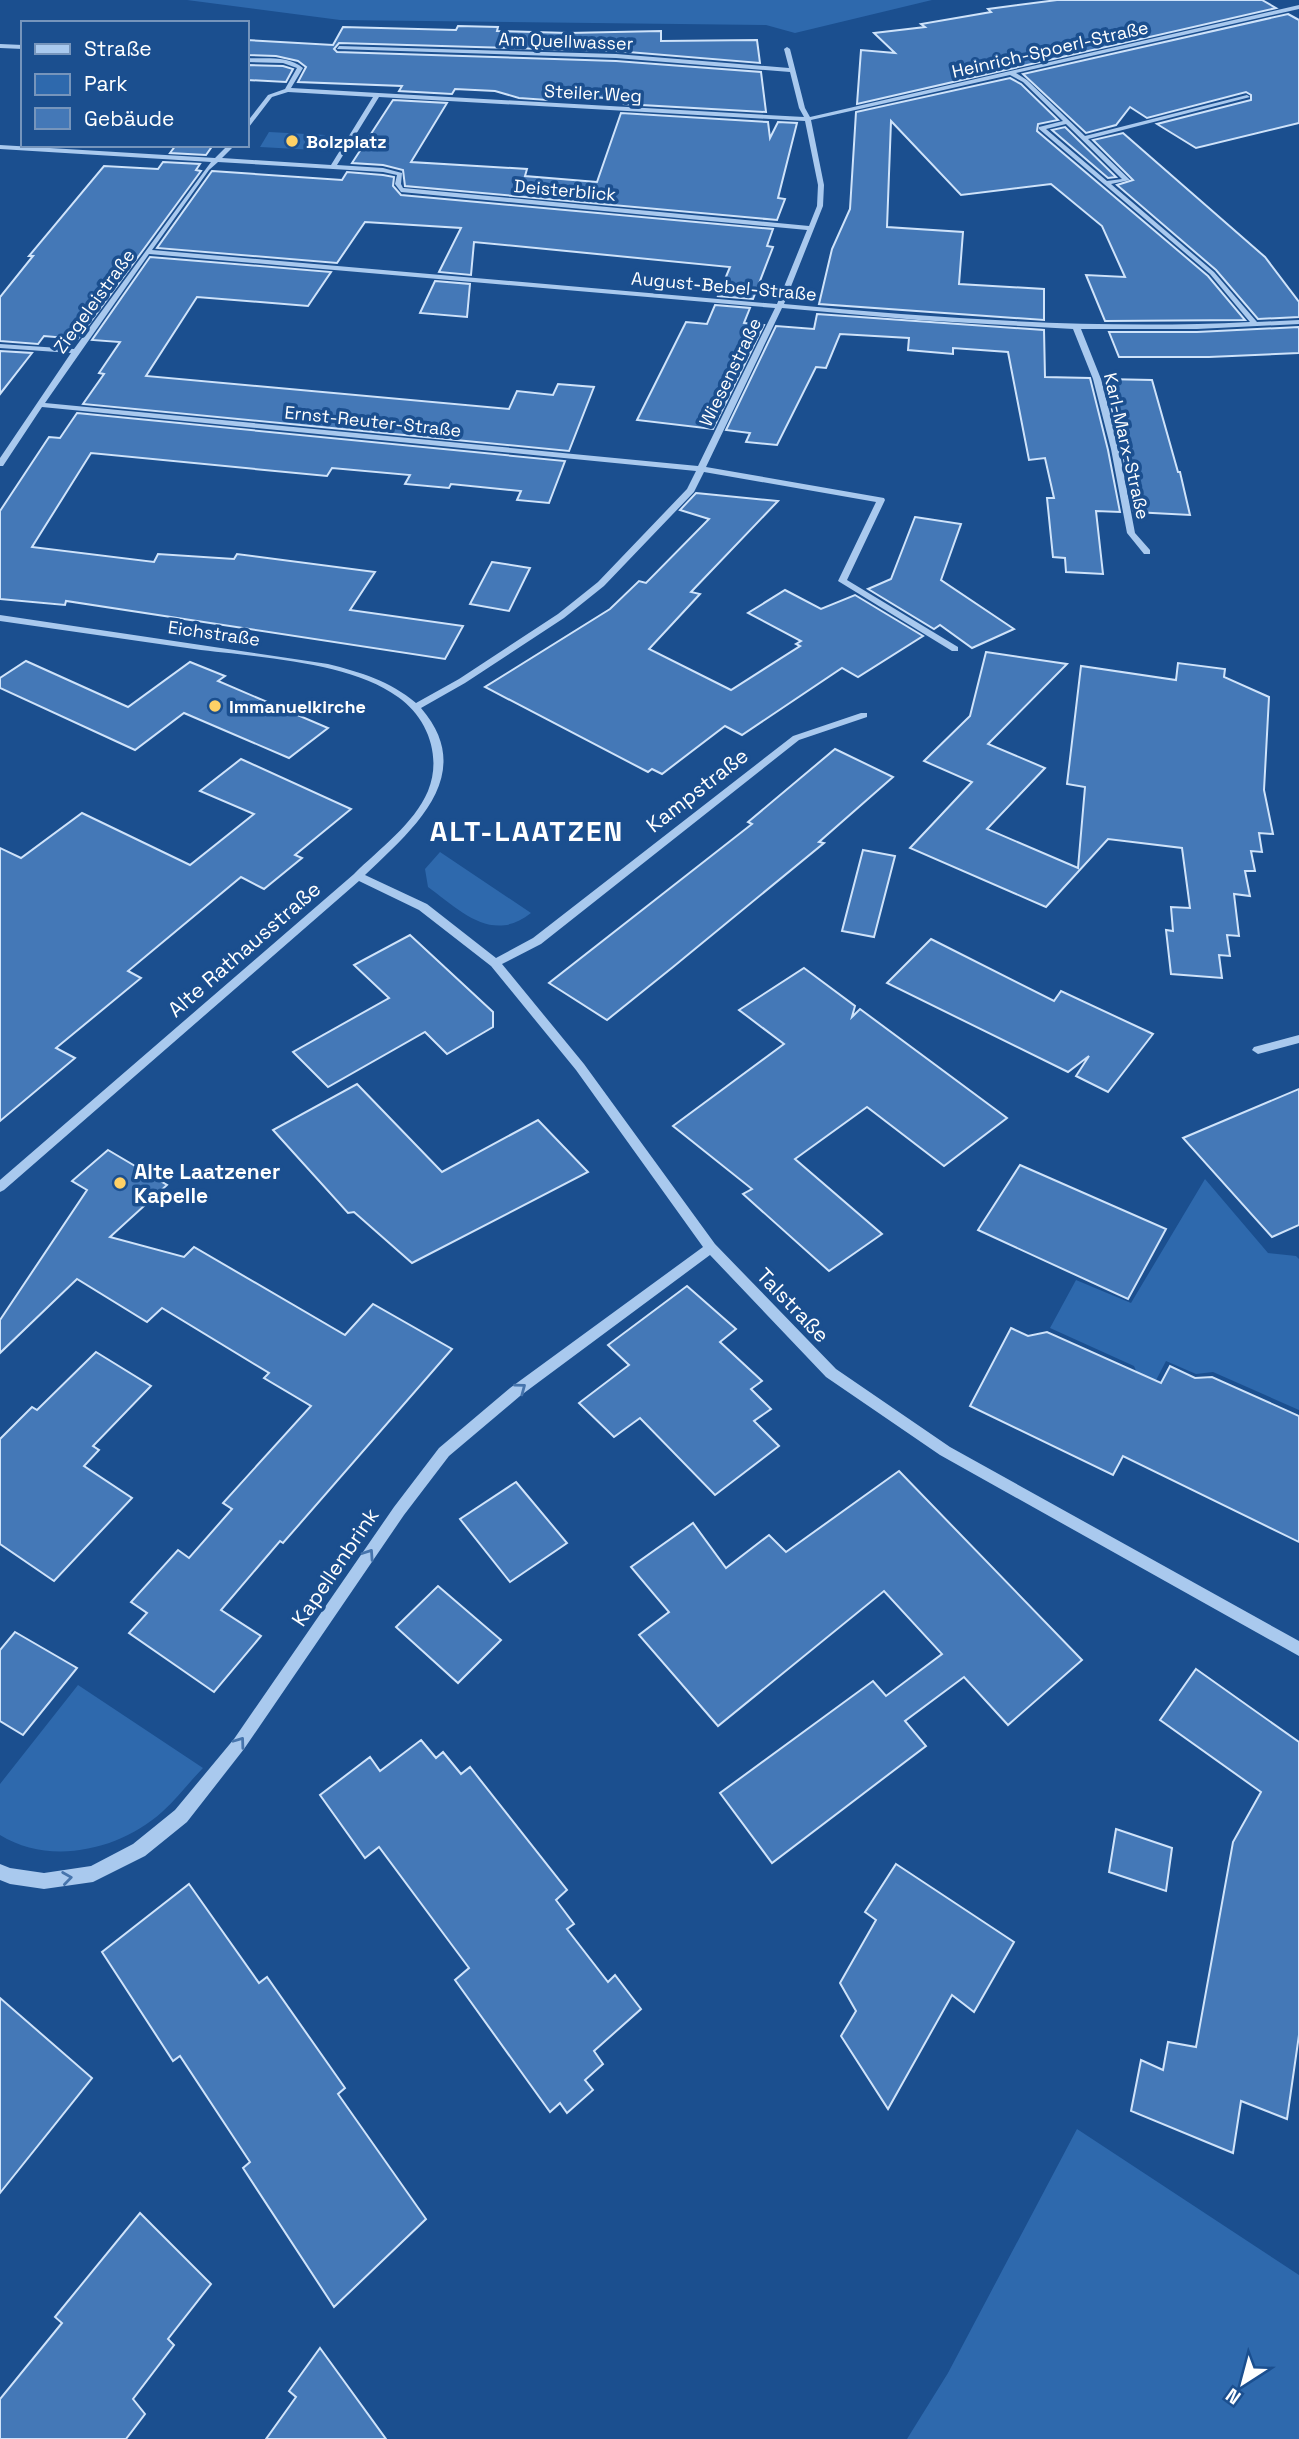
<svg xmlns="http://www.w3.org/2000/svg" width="1299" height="2439" viewBox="0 0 1299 2439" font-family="'Space Grotesk',sans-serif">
	<rect width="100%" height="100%" fill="#1b4f8f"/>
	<!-- green -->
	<g fill="#2e69ad">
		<polygon points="187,0 932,0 795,33 766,25 340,20"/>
		<polygon points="269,132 325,135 315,150 260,147"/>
		<path d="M440 852 531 913C492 944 461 911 428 887L425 869Z"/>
		<polygon points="1205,1179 1268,1253 1296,1256 1299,1259 1299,1410 1213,1372 1196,1374 1166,1361 1153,1386 1140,1380 1134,1366 1050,1328 1076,1280 1131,1303"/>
		<path d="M78 1685 203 1768C189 1782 177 1799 162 1812 120 1850 50 1866 0 1835V1784Z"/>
		<polygon points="1077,2129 1299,2275 1299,2439 907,2439 948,2373"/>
	</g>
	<!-- building -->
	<g fill="#4478b7" stroke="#cfe3fa" stroke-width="2">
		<polygon points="1057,0 1262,0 1276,8 857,104 861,50 895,53 874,33 925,27 921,24 991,12 988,9"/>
		<polygon points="1288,14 1299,20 1299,123 1196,148 1157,124 1251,100 1251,95 1246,92 1147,118 1130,107 1116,125 1086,133 1023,74"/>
		<polygon points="458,26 498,27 497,31 568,33 661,31 661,41 757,40 760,63 616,51 339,43 334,49 337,52 616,61 761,72 766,112 624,104 626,99 548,95 547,100 519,98 495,91 455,89 452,94 399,91 402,86 298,82 306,67 298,61 276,56 247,55 247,40 333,45 343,27 456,30"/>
		<polygon points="247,65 283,66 293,69 286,82 247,80"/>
		<polygon points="1010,78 1021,84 1058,120 1038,124 1037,131 1208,276 1245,320 1105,321 1086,275 1125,277 1102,226 1051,184 961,195 891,121 887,227 963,232 959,284 1044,289 1044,320 819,304 832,249 850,209 856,112"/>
		<polygon points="393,100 447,103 411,162 527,169 525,176 597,182 621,113 768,122 770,138 778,122 797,123 778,198 785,199 777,220 405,186 403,170 383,165 352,163"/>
		<polygon points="1065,127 1116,177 1108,178 1052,130"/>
		<polygon points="1123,133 1265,257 1299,302 1299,317 1258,319 1216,270 1117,185 1133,180 1093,140"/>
		<polygon points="176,145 213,145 206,155 170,153"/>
		<polygon points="163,162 200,164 196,170 201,171 78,339 44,336 38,344 0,341 0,297 33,256 29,256 104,166 158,169"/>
		<polygon points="212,171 342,180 347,172 383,175 394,177 393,186 401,195 773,229 767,246 773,247 753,299 718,296 730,267 474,242 471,275 439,272 461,228 365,222 337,263 157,248"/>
		<polygon points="150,257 331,272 308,306 197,297 146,376 509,409 517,391 553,395 558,384 594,387 569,451 83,404 104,374 99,373 120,342 92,340"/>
		<polygon points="435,281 470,284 467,317 420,313"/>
		<polygon points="715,305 750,308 744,323 764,325 713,429 637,420 686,322 707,324"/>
		<polygon points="817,314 1044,330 1045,377 1090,378 1108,450 1120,512 1096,511 1103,574 1066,572 1065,558 1053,557 1047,498 1054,498 1045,458 1029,460 1008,352 953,348 953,354 908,350 909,338 840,334 826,368 816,367 777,445 746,442 750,433 726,430 776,326 814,329"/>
		<polygon points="1299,327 1299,353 1209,357 1119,357 1109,332 1197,332"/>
		<polygon points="0,351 32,353 0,394"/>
		<polygon points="1104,379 1152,380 1178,472 1180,472 1190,515 1134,512 1122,448"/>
		<polygon points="77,413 565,461 549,503 517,500 521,491 451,484 449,488 405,484 410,475 332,468 327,476 91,453 32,547 154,562 158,554 234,559 237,554 375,572 350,610 463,626 445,659 66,601 65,605 0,599 0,511 49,437 60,438"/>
		<polygon points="696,493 778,501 691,592 700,594 649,649 731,690 800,646 796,644 801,641 748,613 785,590 821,609 855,595 923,636 858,677 842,668 742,735 725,726 662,774 652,769 648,772 485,687 610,609 639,581 646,583 709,519 680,510"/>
		<polygon points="915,517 961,524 941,580 1014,629 972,648 940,625 934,629 868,589 891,579"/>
		<polygon points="492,562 530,568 509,611 470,604"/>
		<polygon points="986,652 1067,664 988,744 1045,768 987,829 1078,868 1085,787 1067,784 1081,666 1176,680 1178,663 1225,669 1224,677 1269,697 1264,790 1273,834 1259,833 1262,852 1251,851 1255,871 1245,871 1250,896 1234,894 1239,936 1227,935 1230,956 1219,955 1222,978 1171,974 1166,930 1173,931 1171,907 1190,908 1182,848 1108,839 1046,907 910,848 972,782 924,761 970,716"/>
		<polygon points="26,661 128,707 190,662 225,676 218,681 328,728 289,758 184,713 135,750 0,688 0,678"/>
		<polygon points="835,749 893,777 819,842 824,843 673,967 607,1020 549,983 752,824 748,822"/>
		<polygon points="241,759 351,809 295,855 302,858 264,889 241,877 128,971 141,978 56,1048 75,1058 0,1121 0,848 21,858 82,813 190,865 254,814 200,791"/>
		<polygon points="863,850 895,856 874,937 842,931"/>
		<polygon points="410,935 493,1012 493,1027 447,1054 425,1032 328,1087 293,1052 389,998 354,965"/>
		<polygon points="931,939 1054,1001 1061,991 1153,1034 1108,1092 1076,1076 1089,1056 1068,1072 887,983"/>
		<polygon points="804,968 855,1006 852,1017 860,1009 1007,1118 944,1166 867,1107 795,1159 882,1234 829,1271 743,1194 752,1189 673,1126 784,1044 739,1010"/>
		<polygon points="357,1084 442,1172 538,1120 588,1172 412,1263 354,1212 348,1213 273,1130"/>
		<polygon points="1299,1089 1299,1225 1272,1237 1183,1138"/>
		<polygon points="108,1150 167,1185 110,1237 184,1257 194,1247 345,1335 373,1304 452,1349 283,1543 280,1541 221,1610 261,1636 214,1692 129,1633 147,1613 131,1602 178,1550 189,1558 232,1509 223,1503 311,1406 264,1378 269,1373 162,1308 147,1322 77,1279 0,1353 0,1320 87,1190 72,1181"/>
		<polygon points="1020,1165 1166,1229 1128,1299 978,1230"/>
		<polygon points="687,1286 736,1329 720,1342 762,1381 751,1389 771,1409 754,1421 779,1446 715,1495 640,1418 614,1437 579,1403 629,1365 608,1345"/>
		<polygon points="1011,1328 1028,1336 1047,1332 1161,1383 1170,1366 1195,1378 1212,1377 1299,1416 1299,1542 1123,1456 1113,1475 970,1406"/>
		<polygon points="96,1352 151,1386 93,1446 99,1450 84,1466 132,1498 54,1581 0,1544 0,1439 32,1407 37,1410"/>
		<polygon points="899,1471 1082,1660 1008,1725 964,1677 905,1721 926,1746 772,1863 720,1793 873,1681 886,1696 942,1654 884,1591 718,1726 639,1635 669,1612 631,1567 693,1523 726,1568 769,1535 786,1552"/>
		<polygon points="516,1482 567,1543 510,1582 460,1519"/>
		<polygon points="438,1586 501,1640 458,1683 396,1627"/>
		<polygon points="15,1632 77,1668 23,1735 0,1721 0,1650"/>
		<polygon points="1196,1669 1299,1742 1299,2035 1287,2119 1241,2101 1233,2153 1131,2111 1141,2060 1163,2070 1168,2042 1196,2047 1233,1842 1261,1792 1160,1720"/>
		<polygon points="421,1740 436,1758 443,1752 461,1774 470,1767 567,1890 556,1900 574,1924 567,1929 608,1982 615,1975 641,2009 594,2051 603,2064 585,2080 593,2090 567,2113 560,2103 550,2112 455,1980 469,1968 379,1847 365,1858 320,1795 370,1757 380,1771"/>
		<polygon points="1116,1829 1172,1848 1166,1891 1109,1872"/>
		<polygon points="896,1864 1014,1942 974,2012 952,1995 888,2109 841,2036 856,2011 840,1983 876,1920 865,1912"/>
		<polygon points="189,1884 259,1983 267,1977 345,2088 338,2094 426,2219 334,2307 243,2168 250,2162 180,2056 173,2061 102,1952"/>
		<polygon points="0,1998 92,2078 0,2193"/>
		<polygon points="140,2213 211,2284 168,2339 174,2345 133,2399 145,2414 126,2439 0,2439 0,2399 62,2323 55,2317"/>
		<polygon points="320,2348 386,2439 266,2439 296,2397 289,2391"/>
	</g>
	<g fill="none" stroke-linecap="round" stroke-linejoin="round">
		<!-- minor -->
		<g fill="#a9c9ee" fill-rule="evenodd">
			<path d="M1299 5V9L1016 73 1027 80 1085 136 1247 95 1250 97 1088 139 1130 180 1111 184 1214 272 1257 322 1299 320V324L1197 329H1081L1101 379 1119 449 1135 533 1150 550V554H1144L1127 533 1111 449 1093 379 1073 329 918 320 782 308 706 467 884 498 885 500 847 580 958 647V651H952L838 581 876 502 704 472 694 492 604 586 564 618 465 683 421 708C479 775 412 830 365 875L427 904 496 958 533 938 793 736 861 713H867V717L799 740 541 944 502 964 584 1064 715 1244 836 1369 950 1447 1299 1641V1656L940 1455 826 1377 710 1255 520 1396 449 1456 404 1515 244 1749 187 1822 145 1856 93 1882 44 1889 10 1884 0 1880V1864L10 1868 44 1873 91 1866 133 1844 175 1810 234 1739 394 1507 439 1448 510 1388 703 1247 576 1070 491 966 419 910 359 881 4 1190 0 1192V1180L354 874C379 849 414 824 428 791 442 757 428 718 398 697 349 661 254 657 194 649 129 640 65 630 0 621V615L328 664C360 672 390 681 416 703L459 679 558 614 598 582 687 489 696 471 42 407 3 466H0V458L71 353 0 348V344L74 349 211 162 0 149V145L215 158 228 145H235L222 158 331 165 373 97 288 92 272 97 249 127 247 128V122L268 95 285 89 297 68 283 63 247 62V58C265 59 288 55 303 68L291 88 804 117 799 108 790 72 616 58 337 49 339 46 616 54 789 68 784 49 787 47 790 49 805 108 810 117ZM1010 75 1023 82 1063 121 1039 127V129L1210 274 1250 322C1094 330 939 318 784 304L823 206 824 185 811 120ZM379 97 805 121 818 185 817 206 809 226 403 188 401 184 402 173 383 168 337 165ZM1066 124 1122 179 1107 181 1046 129ZM218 162 383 172 397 175 395 184 401 192 807 230 777 304 152 250 209 170ZM149 254 775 308 698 466 45 403Z"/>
			<polygon points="0,44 23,45 23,49 0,48"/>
			<polygon points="1299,1035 1299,1043 1258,1054 1252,1050 1254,1047"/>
		</g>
	</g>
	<!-- one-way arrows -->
	<defs><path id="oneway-chevron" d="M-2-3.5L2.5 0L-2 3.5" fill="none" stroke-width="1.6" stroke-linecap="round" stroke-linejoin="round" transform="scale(1.75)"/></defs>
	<g stroke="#4674ac">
		<use href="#oneway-chevron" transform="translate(521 1388) rotate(-37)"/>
		<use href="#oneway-chevron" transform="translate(369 1554) rotate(-56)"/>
		<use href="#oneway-chevron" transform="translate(240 1742) rotate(-54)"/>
		<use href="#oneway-chevron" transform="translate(67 1878) rotate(-8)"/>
	</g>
	<!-- markers -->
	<g fill="#ffd166" stroke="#1b4f8f" stroke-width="2.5">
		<circle cx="292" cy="141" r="7"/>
		<circle cx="215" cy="706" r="7"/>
		<circle cx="120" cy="1183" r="7"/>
	</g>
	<g text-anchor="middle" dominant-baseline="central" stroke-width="7" stroke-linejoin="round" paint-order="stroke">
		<!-- far-street labels -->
		<g font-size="18" fill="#fff" stroke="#1b4f8f">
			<text transform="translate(566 41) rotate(2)">Am Quellwasser</text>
			<text transform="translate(1050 49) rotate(-13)">Heinrich-Spoerl-Straße</text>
			<text transform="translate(593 93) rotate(3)">Steiler Weg</text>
			<text transform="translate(565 190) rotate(5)">Deisterblick</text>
			<text transform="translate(724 286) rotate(5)">August-Bebel-Straße</text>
			<text transform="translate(94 301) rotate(-54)">Ziegeleistraße</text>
			<text transform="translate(730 372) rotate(-64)">Wiesenstraße</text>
			<text transform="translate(373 421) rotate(6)">Ernst-Reuter-Straße</text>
			<text transform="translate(1127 446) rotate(77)">Karl-Marx-Straße</text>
			<text transform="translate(214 633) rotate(8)">Eichstraße</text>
		</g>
		<!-- far-poi labels -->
		<g font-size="18" font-weight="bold" fill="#fff" stroke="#1b4f8f" text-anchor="start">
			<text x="306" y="141">Bolzplatz</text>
			<text x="229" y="706">Immanuelkirche</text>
		</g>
		<!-- street labels -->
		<g font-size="21" fill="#fff" stroke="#1b4f8f">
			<text transform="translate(697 790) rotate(-38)">Kampstraße</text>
			<text transform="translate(244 949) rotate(-41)">Alte Rathausstraße</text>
			<text transform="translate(793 1305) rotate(46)">Talstraße</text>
			<text transform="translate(335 1567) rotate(-56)">Kapellenbrink</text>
		</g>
		<!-- poi labels -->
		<g font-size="21" font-weight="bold" fill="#fff" stroke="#1b4f8f" text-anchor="start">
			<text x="134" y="1171">Alte Laatzener<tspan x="134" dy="24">Kapelle</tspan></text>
		</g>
		<!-- district labels -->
		<g font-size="28" font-weight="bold" letter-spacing="2" fill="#fff" stroke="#1b4f8f">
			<text x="527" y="831">ALT-LAATZEN</text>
		</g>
	</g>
	<!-- legend -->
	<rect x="21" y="21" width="228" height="126" fill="#1b4f8f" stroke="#7695bc" stroke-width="2"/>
	<rect x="35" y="44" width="35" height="10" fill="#a9c9ee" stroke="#7695bc" stroke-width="2"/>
	<text x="84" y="56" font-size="21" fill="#ffffff">Straße</text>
	<rect x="35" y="74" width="35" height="21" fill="#2e69ad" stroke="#7695bc" stroke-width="2"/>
	<text x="84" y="91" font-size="21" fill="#ffffff">Park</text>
	<rect x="35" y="108" width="35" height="21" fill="#4478b7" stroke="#7695bc" stroke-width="2"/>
	<text x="84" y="126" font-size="21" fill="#ffffff">Gebäude</text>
	<!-- north arrow -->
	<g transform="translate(1243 2383) rotate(216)" stroke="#1b4f8f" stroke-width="5" paint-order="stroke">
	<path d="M0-5L12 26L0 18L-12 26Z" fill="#ffffff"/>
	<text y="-10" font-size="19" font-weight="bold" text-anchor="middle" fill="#ffffff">N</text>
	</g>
</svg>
